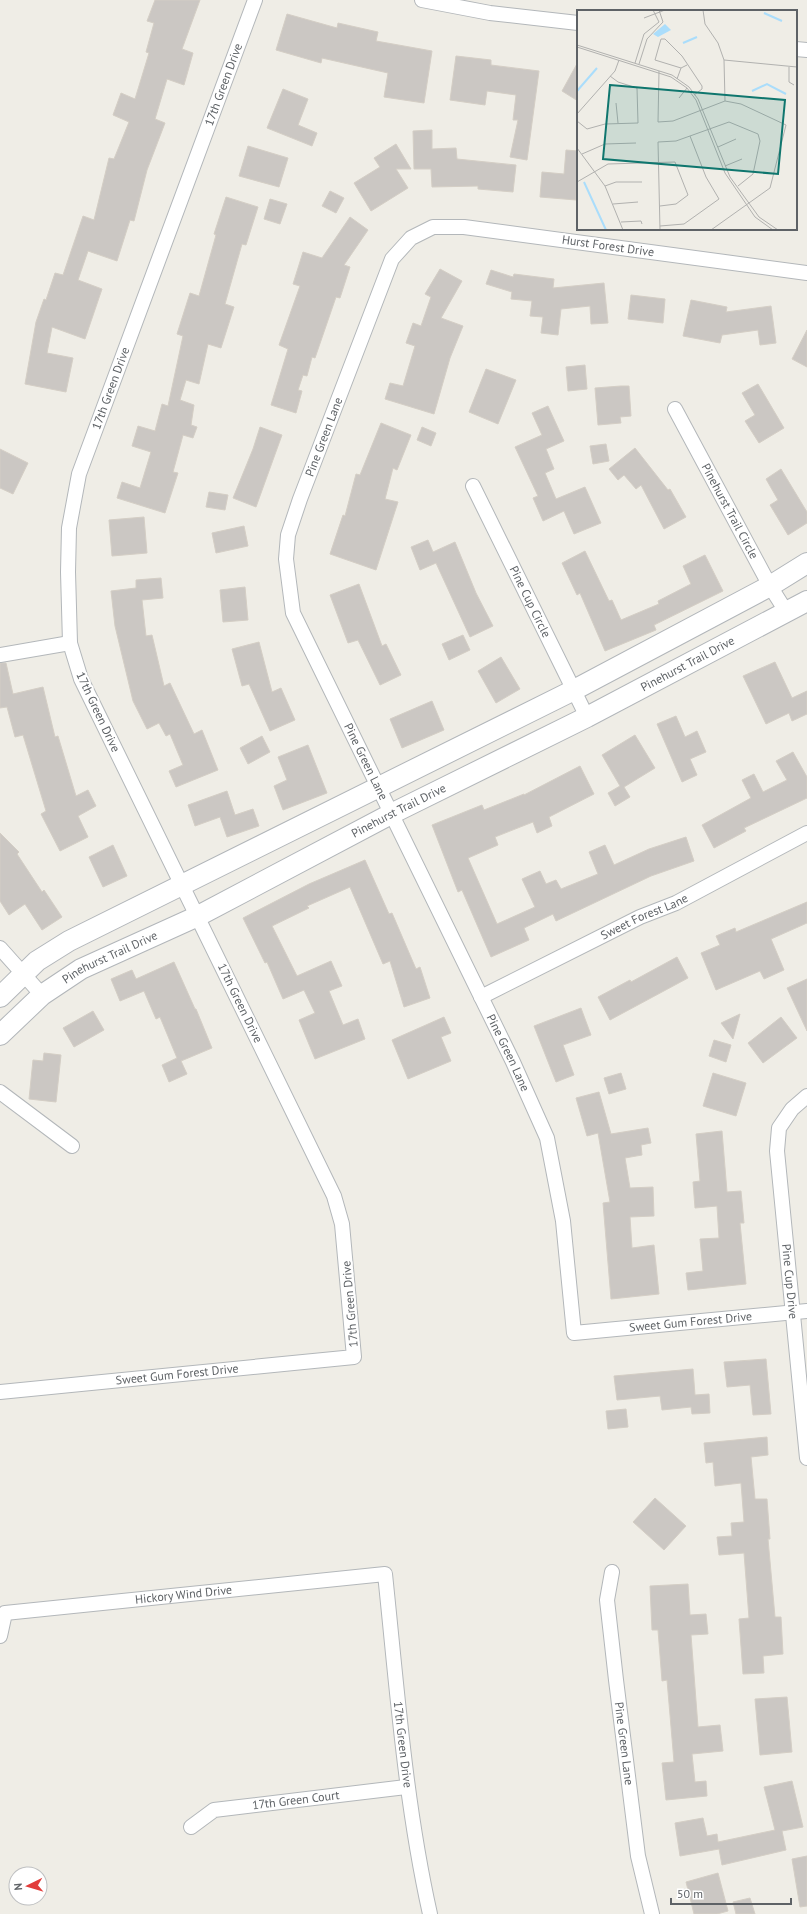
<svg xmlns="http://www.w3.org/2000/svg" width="807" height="1914" font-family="'PT Sans',sans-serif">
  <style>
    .building { fill: #cbc7c3; stroke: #d4cec5 }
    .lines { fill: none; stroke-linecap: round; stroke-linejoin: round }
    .street-casing { stroke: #b3b7ba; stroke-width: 16 }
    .secondary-casing { stroke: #b2b6ba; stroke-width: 22 }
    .street { stroke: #fff; stroke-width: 14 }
    .secondary { stroke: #fff; stroke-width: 20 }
    .labels { text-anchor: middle; stroke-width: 4; stroke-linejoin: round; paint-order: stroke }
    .street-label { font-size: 12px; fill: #5e6266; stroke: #fff }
    .inset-river { fill: none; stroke: #aaddfb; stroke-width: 2 }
    .inset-road { fill: none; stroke: #b1b1af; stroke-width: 1 }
    .view { fill: #0f766e; fill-opacity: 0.15; stroke: #0f766e; stroke-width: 2 }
    .inset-edge { fill: none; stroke: #5e6266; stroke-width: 2 }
  </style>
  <rect width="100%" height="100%" fill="#efede6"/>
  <path class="building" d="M155,0H200L182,49L193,53L184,85L167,79L155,119L165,123L147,170L134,221L130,220L117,261L88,251L78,280L102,289L85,339L52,327L47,353L73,358L66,392L25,384L36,322L44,299L46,300L55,273L63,275L83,216L94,220L109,158L114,159L129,122L113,115L121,93L135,99L149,53L146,52L154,23L147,21Z
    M287,14L337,28L338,23L378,32L376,41L432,51L424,103L384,97L388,73L322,58L321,63L276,50Z
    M456,56L491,60V65L539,71L527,160L510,157L518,120H513L516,95L487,91L485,105L450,100Z
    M578,62V101L562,91Z
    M283,89L308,99L298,125L317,133L312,146L267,128Z
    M432,130V149L456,148L457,159L516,165L513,192L478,189V186L432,187L431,169H414L413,131Z
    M396,144L411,169H396L408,188L371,211L354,183L380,167L374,158Z
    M248,146L288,158L279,187L239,176Z
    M566,150L578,151L576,200L540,197L542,172L564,174Z
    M330,191L344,198L336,213L322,206Z
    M226,197L258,207L246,245L242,244L225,304L234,307L221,348L208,344L199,384L186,380L180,400L194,405L191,425L197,427L193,438L183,435L173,472L178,473L165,513L117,498L122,482L140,488L151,452L132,446L138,426L155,431L162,404L168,406L183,336L177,334L190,293L199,296L216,235L214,234Z
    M270,199L287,204L280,224L264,219Z
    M350,217L368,230L344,265L350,267L340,298L336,297L315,358L312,357L307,376L303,375L298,390L302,391L296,413L271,405L288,349L279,345L300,286L293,284L303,252L322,258Z
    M440,269L462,281L441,318L463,326L450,358L434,414L385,399L390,383L403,386L415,346L406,343L413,323L421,326L431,297L425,294Z
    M491,270L513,277L514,274L554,279L553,288L604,283L608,323L591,324L590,306L561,309L558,335L541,333L543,317L530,316L532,301L511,299L512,292L486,284Z
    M631,295L665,299L663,323L628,319Z
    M691,300L727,307L726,312L771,306L776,343L760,345L758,330L722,335L720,343L683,336Z
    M807,330V367L792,359Z
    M585,365L587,389L568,391L566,367Z
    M486,369L516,380L498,424L469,412Z
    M758,384L784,428L759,443L745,421L755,415L742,393Z
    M621,386H629L631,416L620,417L621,423L598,425L595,388Z
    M548,406L564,441L546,449L554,469L545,473L556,499L585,487L601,523L574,534L564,511L543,521L533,498L538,496L515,447L542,435L532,413Z
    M381,423L411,435L397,470L393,468L385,499L398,502L376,570L330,554L343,515L345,516L356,474L360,475Z
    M260,427L282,435L256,507L233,498L253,449Z
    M422,427L436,433L431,446L417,440Z
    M606,444L609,461L593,464L590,446Z
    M635,448L668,490L670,489L686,517L664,529L641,485L636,489L624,475L618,480L609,469Z
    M0,449L28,463L13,494L0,488Z
    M781,469L807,512V523L788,535L770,505L778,500L766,479Z
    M209,492L228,495L225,510L206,507Z
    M144,517L147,553L112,556L109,520Z
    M244,526L248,546L216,553L212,533Z
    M428,540L433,552L455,542L476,593L493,626L470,637L436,563L420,570L411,547Z
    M585,551L609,601L612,600L621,620L659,604L658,601L691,584L683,566L705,555L723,591L654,625L656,630L605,651L580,593L577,595L562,563Z
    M161,578L163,598L142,600L146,636L152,635L164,686L170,683L194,734L202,730L218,770L176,787L169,771L183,765L170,734L166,736L159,723L147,729L133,701L115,626L111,591L136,588V580Z
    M359,584L382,646L386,644L401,675L380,685L358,640L348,643L330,595Z
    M245,587L248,620L223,622L220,590Z
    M463,635L470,650L449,660L442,644Z
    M259,642L272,692L281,688L295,720L270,731L249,684L242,686L232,649Z
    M501,657L520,689L496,703L478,671Z
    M775,662L792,698L807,691V714L792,721L789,713L766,724L743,676Z
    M0,663H6L13,694L43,687L55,737L58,736L76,796L88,790L96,806L78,816L88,837L60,851L41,814L46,811L23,735L15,737L7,707L0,708Z
    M432,701L444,730L402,748L390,719Z
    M676,716L685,737L697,731L706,752L690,759L697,775L682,782L657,724Z
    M635,735L655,768L624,787L630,797L615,806L608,793L620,786L602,755Z
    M262,736L270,752L248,764L240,748Z
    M308,745L327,793L283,810L274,786L287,780L278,757Z
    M793,752L807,777V798L744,828L746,831L714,848L702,825L751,798L742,780L754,774L763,792L787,780L776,761Z
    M580,766L594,794L549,817L552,826L537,833L533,822L495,837L498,845L468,858L497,924L535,907L522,879L540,871L546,884L556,880L561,889L598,874L589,852L605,845L614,865L649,849L686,837L694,861L651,876L556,921L553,914L524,928L529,940L491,957L462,890L458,892L432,825L482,805L484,810L524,794V795Z
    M227,791L235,815L253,809L259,826L227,837L220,817L195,826L188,805Z
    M0,833L19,852L17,854L42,892L44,890L62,917L42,930L25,904L9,915L0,901Z
    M113,845L127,876L103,887L89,857Z
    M365,860L389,914L392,913L416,969L420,967L430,998L404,1007L390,961L383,964L350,887L307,906L309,908L272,926L297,976L331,961L342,986L329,991L343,1025L358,1019L365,1039L315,1059L299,1020L315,1013L304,990L283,999L267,962L265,963L243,918L309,884Z
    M807,902V923L771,939L784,970L764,979L760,971L716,990L701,953L720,945L716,936L735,928L736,932Z
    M677,957L688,978L610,1020L598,997L630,980L631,982Z
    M174,962L195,1009H196L212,1048L181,1061L187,1074L169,1082L162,1065L177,1058L160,1017L156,1019L144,991L120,1001L111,979L132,970L136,979Z
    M807,979V1031L787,988Z
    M581,1008L591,1035L563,1045L574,1075L556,1082L534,1026Z
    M93,1011L104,1030L74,1047L63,1028Z
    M740,1014L733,1039L721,1023Z
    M444,1017L451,1033L441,1037L451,1061L408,1079L392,1040Z
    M781,1017L797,1038L763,1063L748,1043Z
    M714,1040L731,1045L726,1062L709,1056Z
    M44,1053L61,1055L56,1102L29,1099L33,1060L43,1061Z
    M621,1073L626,1089L609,1094L604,1078Z
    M713,1073L746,1083L736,1116L703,1106Z
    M599,1092L611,1134L648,1128L651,1143L641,1145L642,1155L625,1158L630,1188L653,1187L654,1216L630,1217L632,1248L654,1245L659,1294L611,1299L603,1203L610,1202L598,1133L587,1136L576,1098Z
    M722,1131L727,1192L741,1191L744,1223H740L746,1284L688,1290L686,1273L703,1271L700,1239L719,1238L717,1206L695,1208L693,1182L700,1181L696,1134Z
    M766,1359L771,1414L753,1415L750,1385L727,1387L724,1362Z
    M693,1369L695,1395L709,1394L710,1413L692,1414L691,1407L662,1410L660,1396L617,1400L614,1376Z
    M626,1409L628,1427L608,1429L606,1411Z
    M767,1437L768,1455L751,1457L755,1499H767L770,1539H768L775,1617H781L783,1654L763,1656L764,1673L743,1674L739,1619L749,1618L744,1553L719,1555L717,1537L732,1536L731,1523L744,1522L741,1483L715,1486L713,1462L706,1463L704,1443Z
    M655,1498L686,1526L664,1550L633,1522Z
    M688,1584L690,1615L706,1614L708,1634L691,1635L698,1727L720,1725L723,1751L692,1754L695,1782L706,1781L707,1796L666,1800L662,1763L674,1762L667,1680L662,1681L658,1630H652L650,1586Z
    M787,1697L792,1752L760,1755L755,1699Z
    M792,1781L803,1827L782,1831L786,1850L722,1865L719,1849L680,1856L675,1823L703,1818L707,1836L717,1834L718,1842L775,1830L764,1787Z
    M807,1856V1906L800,1907L792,1859Z
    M718,1873L728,1911L717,1914H694L686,1882Z
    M750,1898L755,1914H736L733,1902Z"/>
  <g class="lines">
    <defs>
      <g id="street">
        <path d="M422,0L490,13L578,23"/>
        <path d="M796,49L807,50"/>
        <path id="s1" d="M807,273L464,227H433L411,238L392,259L300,499L288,535L286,559L293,613L513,1062L547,1138L563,1221L574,1333L807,1311"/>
        <path id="s2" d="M675,409L770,586L787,613"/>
        <path id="s3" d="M473,486L587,717"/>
        <path d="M0,655L70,643"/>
        <path d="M0,948L42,995"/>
        <path id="s4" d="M481,997L640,917L676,903L807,833"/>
        <path d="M0,1092L72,1146"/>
        <path id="s5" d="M807,1096L792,1109L779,1128L777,1151L807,1458"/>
        <path id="s6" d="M0,1392L354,1357L342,1224L334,1196L81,679L70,643L68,572L69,528L79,474L255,0"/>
        <path id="s7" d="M612,1572L607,1600L616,1680L638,1856L652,1914"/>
        <path id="s8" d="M0,1636L5,1613L385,1574C397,1688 405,1802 430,1914"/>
        <path id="s9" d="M191,1827L214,1810L406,1787"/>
      </g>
      <g id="secondary">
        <path d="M0,997L37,961L69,941L574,690L770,586L807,563"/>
        <path id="s10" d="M0,1035L42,995L81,969L198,916L391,814L587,717L807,601"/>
      </g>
    </defs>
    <use href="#street" class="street-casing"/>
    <use href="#secondary" class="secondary-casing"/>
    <use href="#street" class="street"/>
    <use href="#secondary" class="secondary"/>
  </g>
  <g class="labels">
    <g class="street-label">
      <text dy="4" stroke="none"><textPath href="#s6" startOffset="1717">17th Green Drive</textPath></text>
      <text transform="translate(608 246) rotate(8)" y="4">Hurst Forest Drive</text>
      <text dy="4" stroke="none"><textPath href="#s6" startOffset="1393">17th Green Drive</textPath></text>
      <text transform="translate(324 437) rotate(-69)" y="4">Pine Green Lane</text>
      <text dy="4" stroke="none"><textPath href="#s2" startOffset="116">Pinehurst Trail Circle</textPath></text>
      <text dy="4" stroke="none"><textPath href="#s3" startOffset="129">Pine Cup Circle</textPath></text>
      <text dy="4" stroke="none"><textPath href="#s10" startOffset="784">Pinehurst Trail Drive</textPath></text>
      <text transform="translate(98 712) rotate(65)" y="4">17th Green Drive</text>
      <text dy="4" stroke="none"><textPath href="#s1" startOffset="969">Pine Green Lane</textPath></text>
      <text dy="4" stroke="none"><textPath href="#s10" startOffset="460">Pinehurst Trail Drive</textPath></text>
      <text dy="4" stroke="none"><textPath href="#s4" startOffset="182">Sweet Forest Lane</textPath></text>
      <text dy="4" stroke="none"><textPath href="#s10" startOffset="136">Pinehurst Trail Drive</textPath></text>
      <text transform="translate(240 1003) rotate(64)" y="4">17th Green Drive</text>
      <text dy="4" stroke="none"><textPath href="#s1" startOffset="1293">Pine Green Lane</textPath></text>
      <text dy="4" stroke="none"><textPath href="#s5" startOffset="197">Pine Cup Drive</textPath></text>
      <text transform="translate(350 1304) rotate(-95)" y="4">17th Green Drive</text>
      <text dy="4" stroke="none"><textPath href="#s1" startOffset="1701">Sweet Gum Forest Drive</textPath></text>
      <text dy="4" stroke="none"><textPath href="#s6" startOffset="178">Sweet Gum Forest Drive</textPath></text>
      <text dy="4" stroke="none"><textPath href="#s8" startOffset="203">Hickory Wind Drive</textPath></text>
      <text dy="4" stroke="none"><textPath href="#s7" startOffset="173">Pine Green Lane</textPath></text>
      <text dy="4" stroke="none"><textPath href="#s8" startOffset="577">17th Green Drive</textPath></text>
      <text dy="4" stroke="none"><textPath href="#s9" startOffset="111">17th Green Court</textPath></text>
    </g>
  </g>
  <g transform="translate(577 10)">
    <rect width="220" height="220" fill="#efede6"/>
    <path d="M88,14L94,20L81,27L76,24Z" fill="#aaddfb"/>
    <path class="inset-river" d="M187,3L205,11M106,33L120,27M0,81L20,58M175,81L190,74L209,84M7,172L29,220"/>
    <path class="inset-road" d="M126,0L128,14L141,33L147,50L148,91M67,8L88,0M0,35L95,65L112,77L121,89L153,167L182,207L201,220M0,37L94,67L110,78L119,90L148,163L178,207L196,220M147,50L220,57M58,53L67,24L82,12L76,0M62,54L70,29L86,12L82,0M212,57V72L217,75M104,58L78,50L84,29H88L105,46L125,76V79L117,85M82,61L81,112L96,111L148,91L164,94L209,115L193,178L134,220M100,69L104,58L110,55M102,88L110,78M39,93L41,113M0,104L38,61L42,50M0,111L10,119L28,114L61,113L60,78L41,72L33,66M141,137L159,129M0,138L28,176L46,220M5,144L28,134L59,133M148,156L165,149M0,172L31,154L98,152L111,185L99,194L83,196M28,176L39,172H65M36,194L61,192M44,212L64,211L65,214M83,216L107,214L142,189L129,167L113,126M83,220L81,132L99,131L152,112L181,124L183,131L176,164L161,176"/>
    <path class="view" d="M33,75L208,90L201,164L26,149Z"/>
    <rect width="220" height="220" class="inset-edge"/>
  </g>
  <g transform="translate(28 1886) rotate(265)"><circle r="19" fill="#ffffff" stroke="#bfc0c2"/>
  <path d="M0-3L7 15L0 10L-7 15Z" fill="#e23c3a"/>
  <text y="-6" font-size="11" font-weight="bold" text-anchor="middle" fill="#5e6266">N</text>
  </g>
  <path d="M671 1898v6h120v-6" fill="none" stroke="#5e6266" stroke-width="2"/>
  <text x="677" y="1898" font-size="12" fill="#5e6266" stroke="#ffffff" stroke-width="3" paint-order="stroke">50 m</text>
</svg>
